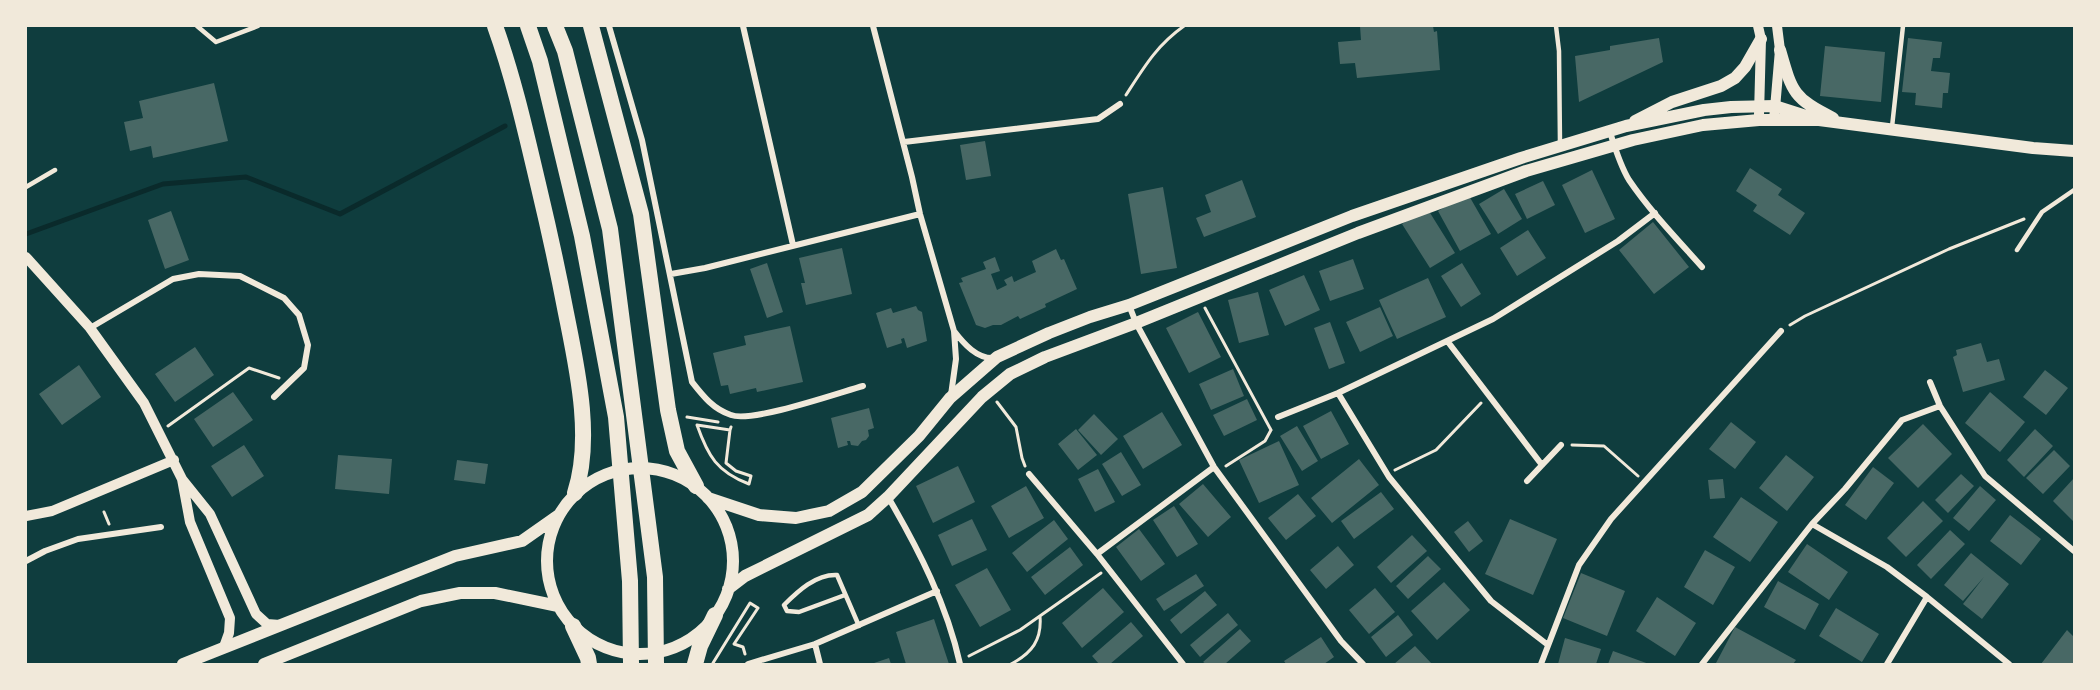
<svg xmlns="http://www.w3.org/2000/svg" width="2100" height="690" font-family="'Roboto Condensed',sans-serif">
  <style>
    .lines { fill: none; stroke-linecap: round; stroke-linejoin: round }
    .stream { stroke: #0a2a2b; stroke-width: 5 }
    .building { fill: #486865 }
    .path { stroke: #f1e9da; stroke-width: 3 }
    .service { stroke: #f1e9da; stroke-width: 4.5 }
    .minor { stroke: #f1e9da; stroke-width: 6 }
    .tertiary { stroke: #f1e9da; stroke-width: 10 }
    .secondary { stroke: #f1e9da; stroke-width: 12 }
    .trunk { stroke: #f1e9da; stroke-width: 16 }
  </style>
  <rect width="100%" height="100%" fill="#0f3d3e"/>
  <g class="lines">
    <path class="stream" d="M26,234L163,184L246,177L340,214L505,126"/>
  </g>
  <path class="building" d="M1360,26H1433L1434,32L1437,31L1440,70L1357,78L1355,63L1340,64L1338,42L1361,40Z
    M1659,38L1663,62L1579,102L1575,56L1610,50V46Z
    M1908,38L1942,42L1940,58H1933L1931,71L1950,73L1948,93H1943L1942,108L1915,105L1916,93L1902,92Z
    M1825,46L1885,52L1881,102L1820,96Z
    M214,83L228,141L153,158L151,146L130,151L124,122L143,118L139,101Z
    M985,141L991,176L966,180L960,145Z
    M1750,168L1782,189L1778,195L1805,213L1790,235L1753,211L1757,205L1736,191Z
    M1592,170L1615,219L1585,233L1562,185Z
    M1242,180L1256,217L1204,237L1196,218L1211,212L1205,195Z
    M1543,181L1555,205L1527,219L1515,194Z
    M1163,187L1177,268L1141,274L1128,194Z
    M1504,189L1522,219L1498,234L1479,204Z
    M1468,194L1491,234L1460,251L1438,211Z
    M1427,208L1455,253L1430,268L1402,224Z
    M171,211L189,260L165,269L148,220Z
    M1653,222L1689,267L1654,294L1619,250Z
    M1528,230L1546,258L1517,276L1500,248Z
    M842,248L852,294L806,305L801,283H805L799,258Z
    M1056,249L1061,260L1064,259L1077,289L1045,304L1046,307L1020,319L1018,316L1001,325H993L985,328L976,325L959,283L963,282L961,278L986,269L983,262L995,257L1000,271L991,274L997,290L1007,285L1004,280L1012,276L1014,282L1036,272L1032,261Z
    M1353,259L1364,289L1330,301L1319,271Z
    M767,263L783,312L767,318L750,269Z
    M1462,263L1481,294L1461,307L1441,276Z
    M1304,275L1320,310L1285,326L1269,290Z
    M1428,278L1446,317L1397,339L1379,300Z
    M1258,292L1269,335L1239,343L1228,300Z
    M916,306L918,310L922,312L927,341L907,348L904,338L901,339L902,343L887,348L876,313L891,308L893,313Z
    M1380,307L1393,336L1360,352L1346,322Z
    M1198,312L1221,357L1189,373L1166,328Z
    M1330,322L1345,363L1329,369L1314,328Z
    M790,326L803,382L757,392L756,388L730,394L728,385L721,386L713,353L746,345L744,336Z
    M1981,343L1987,362L1999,359L2005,380L1963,392L1953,357L1957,355L1956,350Z
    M195,347L214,375L175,402L155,374Z
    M79,365L101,397L62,425L39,394Z
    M1233,369L1244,396L1211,410L1199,384Z
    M2045,370L2068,388L2046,415L2023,397Z
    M233,392L253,420L213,447L194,419Z
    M1990,392L2025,422L2000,452L1965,423Z
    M1247,399L1257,420L1224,436L1213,415Z
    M869,408L874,428L868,430L869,436L866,440L862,441L858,446L851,445L850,441H847L848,445L838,448L831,418Z
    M1331,411L1349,444L1321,459L1303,426Z
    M1162,412L1182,445L1143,469L1123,436Z
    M1094,414L1118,439L1101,455L1078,430Z
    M1731,422L1756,442L1735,469L1709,449Z
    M1923,424L1952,454L1918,488L1888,458Z
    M1297,426L1318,461L1302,471L1280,436Z
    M1076,429L1097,455L1078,470L1058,444Z
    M2035,429L2053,446L2024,477L2007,460Z
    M1279,441L1299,485L1259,503L1239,460Z
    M244,445L264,476L232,497L211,466Z
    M2054,450L2070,466L2043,494L2026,478Z
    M1121,452L1141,485L1122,496L1102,464Z
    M338,455L392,459L389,494L335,489Z
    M1786,455L1814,477L1787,511L1759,488Z
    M1359,459L1379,485L1332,523L1311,498Z
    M457,460L488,464L485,484L454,480Z
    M958,466L975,502L933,523L916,486Z
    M1873,467L1894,483L1866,520L1845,505Z
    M1098,469L1115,502L1095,512L1078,479Z
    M1961,474L1974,486L1948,513L1935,500Z
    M2074,478V522L2053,501Z
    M1723,479L1725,498L1710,499L1708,480Z
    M1203,484L1231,517L1208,537L1179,504Z
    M1026,486L1044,518L1009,538L991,506Z
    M1980,486L1996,500L1969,531L1953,518Z
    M1381,492L1394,509L1354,539L1341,521Z
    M1298,494L1316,516L1286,540L1268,518Z
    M1741,497L1778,522L1750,562L1713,537Z
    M1923,501L1943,521L1906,557L1887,538Z
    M1174,506L1198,544L1177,557L1153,520Z
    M2010,515L2041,539L2021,565L1990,541Z
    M972,519L987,550L952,566L938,535Z
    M1510,519L1557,539L1533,595L1485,574Z
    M1054,520L1068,539L1027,572L1012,553Z
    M1468,521L1483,541L1469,552L1454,532Z
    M1139,529L1165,564L1141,581L1116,547Z
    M1950,530L1965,544L1931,579L1917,565Z
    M1412,535L1427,551L1391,583L1377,567Z
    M1807,544L1848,572L1829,600L1788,572Z
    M1338,546L1354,565L1326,589L1310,570Z
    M1070,547L1083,565L1045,595L1031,577Z
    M1705,550L1735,567L1713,605L1684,587Z
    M1971,553L2009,584L1982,619L1963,604L1984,577L1963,601L1944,585Z
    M1428,556L1441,569L1408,599L1396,586Z
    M987,568L1011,610L980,627L955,585Z
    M1581,573L1625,591L1607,636L1563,618Z
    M1196,574L1204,586L1164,611L1156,599Z
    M1778,581L1819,604L1805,630L1764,607Z
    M1444,582L1470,610L1437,640L1411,611Z
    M1103,588L1124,612L1082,648L1062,623Z
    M1375,588L1395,612L1369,634L1349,610Z
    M1205,591L1217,605L1181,634L1170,620Z
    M1657,597L1696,623L1675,656L1636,631Z
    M1836,608L1879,634L1862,662L1819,636Z
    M1228,613L1238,625L1200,657L1190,645Z
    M1398,615L1413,635L1386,657L1371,637Z
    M934,619L949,664H906L896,632Z
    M1131,622L1143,636L1110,664H1099L1092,656Z
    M1735,627L1796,660L1793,664L1716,663Z
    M1240,629L1251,641L1225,664H1206L1203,662Z
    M2067,630L2074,637V664H2041Z
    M1321,637L1334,657L1324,664H1286L1284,661Z
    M1565,638L1601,649L1596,664H1558Z
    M1415,646L1432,664H1394Z
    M1613,651L1649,664H1608Z
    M889,658L891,664H871Z"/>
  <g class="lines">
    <path class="path" d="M1126,95C1144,67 1157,45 1184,26
      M1205,308L1271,430
      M1790,325L1805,316L1949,249L2024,219
      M997,402L1016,427L1022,458L1025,466
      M687,417L718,422
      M168,426L249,368L279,378
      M730,430L697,425C708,456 717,472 749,484L751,476L736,471L726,463L730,430L731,427
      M1572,445L1604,446L1638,476
      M1226,466L1265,441L1271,430
      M1395,470L1436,450L1481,403
      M104,512L109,524
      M969,656L1020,630L1101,573
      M713,663L750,603L758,608L734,644L743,647L745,654
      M1011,664C1032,653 1042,640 1040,616"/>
    <path class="service" d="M197,26L216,42L258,26
      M1556,26L1559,51L1560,144
      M1892,127L1903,26
      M26,187L55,170
      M2017,250L2042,212L2074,190
      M845,595L799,612L787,611L784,605C798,591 816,574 837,575L859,626"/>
    <path class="minor" d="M609,26L642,140L692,382C703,396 713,409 731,415C752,423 838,393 863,386
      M743,26L793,245
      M873,26L912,177L920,214L954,331L956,359L951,395
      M1610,132C1615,148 1620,165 1629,180C1650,211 1677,239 1702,267
      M904,142L1098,119L1120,104
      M671,274L705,268L920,214
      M1129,305L1136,323L1214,467L1341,641L1363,664
      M90,328L173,279L199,274L240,276L284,298L299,315L308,345L304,368L274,397
      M954,331C964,344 977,359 994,358
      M1448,342L1542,465
      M1930,382L1940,406L1985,476L2074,551
      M1338,393L1389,477L1491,601L1548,645
      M1278,417L1338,393L1493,319L1618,241L1655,213
      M1029,474L1097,554L1183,664
      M1527,481L1561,445
      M888,497C919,550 947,605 960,664
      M1812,524L1887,567L1927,597L2009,664
      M1097,554L1214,467
      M26,561L45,551L78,539L161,527
      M815,644L820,664
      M748,664L815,644L937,591
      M1541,664L1579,565L1611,519L1781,331
      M1702,664L1812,524L1845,489L1902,420L1940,406
      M1887,664L1927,597"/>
    <path class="tertiary" d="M1758,26L1761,39L1759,115
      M1774,120L1780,50L1777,26
      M26,257L90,328L144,403L182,479L190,522L230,618L229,633L224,647
      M182,479L210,514L256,614L267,624L280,625
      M26,516L52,511L174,460"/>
    <path class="secondary" d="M1780,50C1792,92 1793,98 1833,118
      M1635,121L1672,102L1721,86L1735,78L1745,67L1761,39
      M547 561a93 93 0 1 1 186 0a93 93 0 1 1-186 0Z
      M708,498L759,515L796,518L829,511L862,492L919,436L950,398L997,357L1049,333L1090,317L1129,305L1352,216L1521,158L1626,126L1704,110L1731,107L1775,106L1809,117
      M728,589L745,576L868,515L888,497L982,397L1010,374L1045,357L1136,323L1358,233L1526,171L1633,140L1703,125L1759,120H1819L2033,148L2074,151
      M183,664L455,556L522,541L559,515
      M264,664L421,601L460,593H495L558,606"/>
    <path class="trunk" d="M495,26C514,79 526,133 539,188C549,230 558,271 566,313C577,368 593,438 575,493
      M528,26L540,61L582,236L616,417L630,581L631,664
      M555,26L565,51L610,229L655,577L656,664
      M591,26L641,214L668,410L677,451L696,486
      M573,626L588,658L589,664
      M695,664L700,646L715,615"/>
  </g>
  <rect width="2100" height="690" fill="none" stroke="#f1e9da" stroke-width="54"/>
</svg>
